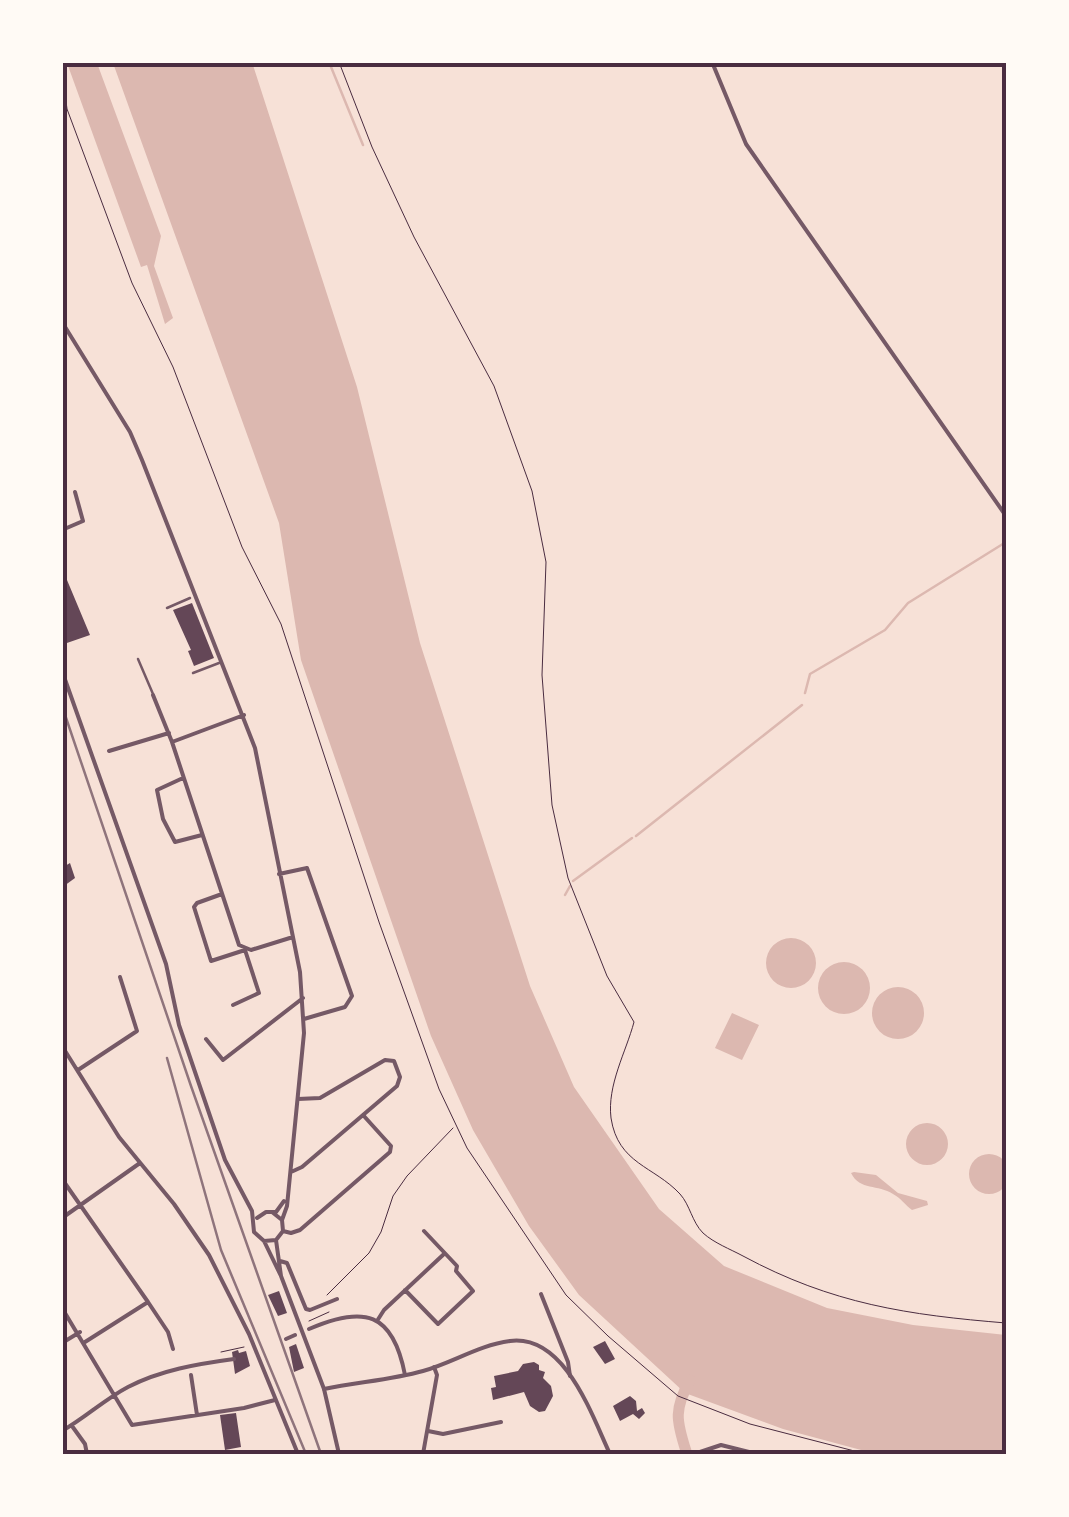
<svg xmlns="http://www.w3.org/2000/svg" width="1069" height="1517" font-family="Merriweather,serif">
  <style>
    .water { fill: #dcb8b0 }
    .lines { fill: none; stroke-linecap: round; stroke-linejoin: round }
    .stream { stroke: #dcb8b0; stroke-width: 2.5 }
    .river { stroke: #dcb8b0; stroke-width: 11 }
    .building { fill: #644757 }
    .path { stroke: #4a2c40; stroke-width: 1 }
    .pedestrian { stroke: #755966; stroke-width: 2.5 }
    .minor { stroke: #755966; stroke-width: 4 }
    .tertiary { stroke: #755966; stroke-width: 4 }
    .rail { stroke: #8f747c; stroke-width: 2.5 }
    .neatline { fill: none; stroke: #4a2c40; stroke-width: 4 }
  </style>
  <rect width="100%" height="100%" fill="#f7e1d7"/>
  <path class="water" d="M252,62L357,387L420,643L530,986L574,1087L659,1209L724,1266L827,1308L913,1325L1006,1335V1454H876L783,1429L685,1393L579,1295L529,1226L473,1130L431,1036L301,660L279,523L113,63Z
    M67,63H97L161,236L154,266L173,318L165,324L147,265L141,267Z
    M766 963a25 25 0 1 1 50 0a25 25 0 1 1-50 0Z
    M818 988a26 26 0 1 1 52 0a26 26 0 1 1-52 0Z
    M872 1013a26 26 0 1 1 52 0a26 26 0 1 1-52 0Z
    M732,1013L759,1025L742,1060L715,1048Z
    M906 1144a21 21 0 1 1 42 0a21 21 0 1 1-42 0Z
    M969 1174a20 20 0 1 1 40 0a20 20 0 1 1-40 0Z
    M854,1172L876,1175L898,1193L927,1201L928,1205L912,1210C905,1205 901,1198 893,1194C878,1184 860,1191 851,1173Z"/>
  <g class="lines">
    <path class="stream" d="M329,62L363,145
      M805,693L810,674L885,630L908,603L1006,542
      M636,836L802,705
      M573,881L632,838
      M565,895L570,886"/>
    <path class="river" d="M686,1451C676,1420 674,1409 690,1380"/>
  </g>
  <path class="building" d="M67,580L90,635L64,644L62,582Z
    M192,603L214,658L194,666L188,651L191,650L173,610Z
    M62,861L65,866L70,863L75,878L64,886Z
    M279,1291L287,1313L278,1316L268,1295Z
    M605,1341L615,1359L605,1364L593,1347Z
    M296,1344L304,1368L294,1372L289,1347Z
    M238,1350L239,1353L246,1351L250,1366L235,1374L232,1352Z
    M534,1362L539,1365V1370L545,1372L543,1378L551,1386L553,1396L545,1411L539,1412L530,1406L524,1392L493,1400L491,1388L496,1387L494,1376L518,1371L523,1364Z
    M630,1396L636,1401L637,1411L642,1408L645,1413L639,1419L633,1414L620,1421L613,1406Z
    M236,1413L241,1447L225,1450L220,1415Z"/>
  <g class="lines">
    <path class="path" d="M339,62L372,147L414,237L494,386L532,491L546,562L542,675L552,805L568,878L607,976L634,1022C626,1052 607,1085 611,1118C618,1164 654,1166 680,1194C690,1205 692,1222 703,1233C714,1243 730,1249 743,1256C832,1304 908,1315 1006,1323
      M64,86L67,109L132,283L173,367L242,547L281,624L379,922L439,1089L467,1148L566,1295L608,1336L678,1396L750,1424L866,1454
      M327,1295L369,1253L381,1232L393,1196L407,1176L453,1128
      M309,1321L329,1312
      M221,1352L244,1347"/>
    <path class="pedestrian" d="M167,608L190,598
      M138,659L153,694
      M193,673L219,663"/>
    <path class="minor" d="M62,322L130,432L142,460L255,748L300,972L304,1033L287,1206L282,1220
      M62,530L83,521L75,492
      M62,671L166,964L179,1025L225,1160L252,1211L254,1232L264,1241L281,1276
      M153,695L172,742
      M244,715L172,742L239,945L251,950L293,937
      M109,751L169,733
      M183,778L157,790L163,819L175,842L202,835
      M279,874L307,868L352,996L345,1007L304,1019
      M222,894L197,903L194,907L211,961L245,950L259,993L233,1005
      M206,1039L223,1060L303,998
      M62,1046L119,1137L174,1204L209,1255L249,1334L298,1454
      M78,1070L137,1031L120,977
      M291,1172L302,1167L397,1086L400,1077L394,1061L385,1060L320,1098L298,1099
      M62,1179L148,1302L168,1332L173,1349
      M62,1218L140,1163
      M257,1218L266,1212H276L284,1201
      M283,1231L291,1233L300,1230L390,1152L391,1146L363,1115
      M276,1240L281,1276L324,1389
      M264,1241L276,1240L283,1231L282,1220L272,1212
      M280,1261L287,1263L306,1309L310,1310L337,1299
      M405,1290L438,1324L473,1291L456,1271L457,1266L424,1231
      M541,1294L568,1362L570,1376
      M62,1308L132,1425L244,1408L275,1400
      M377,1321L384,1310L444,1254
      M309,1329C364,1305 393,1312 405,1375
      M286,1339L295,1335
      M85,1342L148,1302
      M62,1343L80,1332
      M191,1375L197,1415
      M72,1426L85,1444L87,1454
      M62,1431C85,1418 105,1399 128,1387C161,1370 197,1364 234,1359
      M428,1431L443,1434L501,1422
      M423,1454L437,1375L434,1367"/>
    <path class="tertiary" d="M712,62L746,144L1006,516
      M339,1454L324,1389C357,1382 391,1380 423,1371C452,1363 479,1345 510,1341C565,1334 592,1416 610,1454
      M694,1454L721,1445L757,1454"/>
    <path class="rail" d="M62,706L191,1086L321,1454
      M167,1058L221,1250L306,1454"/>
  </g>
  <rect width="1069" height="1517" fill="none" stroke="#fffaf5" stroke-width="130"/>
  <rect x="65" y="65" width="939" height="1387" class="neatline"/>
</svg>
